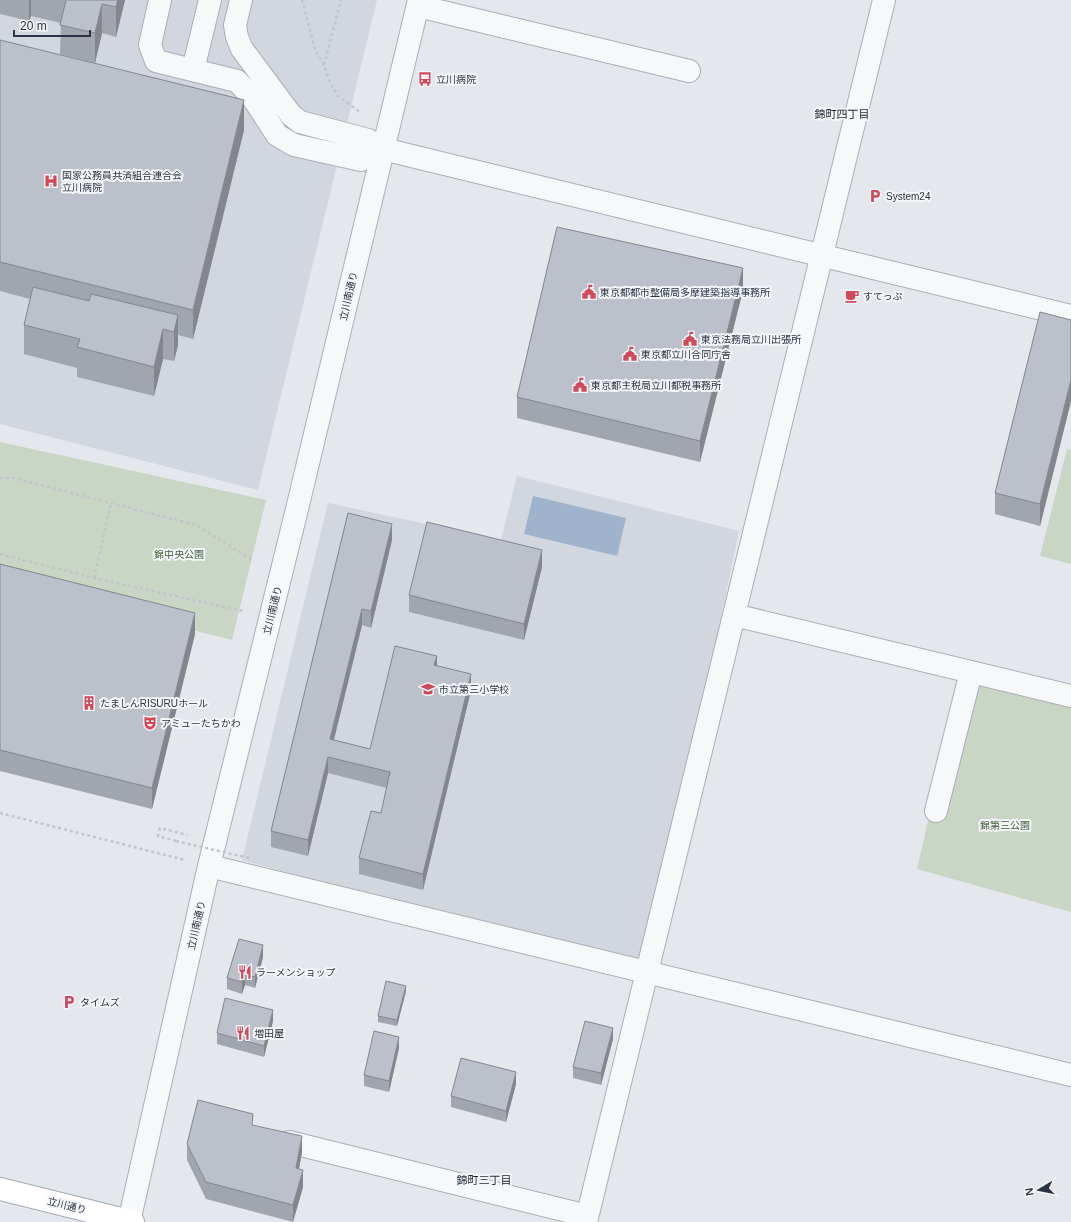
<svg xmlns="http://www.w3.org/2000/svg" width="1071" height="1222" font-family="Helvetica,'Noto Sans JP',sans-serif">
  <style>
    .built { fill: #d2d6de }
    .green { fill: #c9d6c5 }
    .water { fill: #9fb4cc }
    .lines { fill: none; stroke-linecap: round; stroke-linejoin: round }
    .minor-casing { stroke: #a9aeb7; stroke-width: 24 }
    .major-casing { stroke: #a3abb8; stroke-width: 24 }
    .path { stroke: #c2c5cb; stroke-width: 2.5; stroke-dasharray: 3 3; stroke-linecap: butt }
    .minor { stroke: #f7f8fa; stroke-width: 22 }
    .major { stroke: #fff; stroke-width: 22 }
    .path-bridge { stroke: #c2c5cb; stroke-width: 2.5; stroke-dasharray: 3 3; stroke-linecap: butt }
    .wall { fill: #a1a5ae }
    .shaded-wall { fill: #83868d }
    .building { fill: #bbc0ca; stroke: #83868d }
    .labels { text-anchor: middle; stroke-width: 4; stroke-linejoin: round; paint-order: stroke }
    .poi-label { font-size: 10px; fill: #2b3445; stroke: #f4f6f9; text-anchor: start }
    .street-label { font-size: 10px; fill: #2b3445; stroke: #f4f6f9 }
    .park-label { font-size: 10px; fill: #3f6138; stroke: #f4f6f9 }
    .neighbourhood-label { font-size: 11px; fill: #1d2536; stroke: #f4f6f9 }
  </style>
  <rect width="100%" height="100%" fill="#e4e7ec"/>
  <path class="built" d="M0,0H377L258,490L0,424Z
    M517,476L739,531L647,973L242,860L328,503L501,540Z"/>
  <path class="green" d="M0,442L266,500L232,640L0,582Z
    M1067,449L1071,450V564L1040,556Z
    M974,681L1071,705V912L917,869L929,817Z"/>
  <path class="water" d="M533,496L626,518L617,556L524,534Z"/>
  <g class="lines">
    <defs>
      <path id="minor" d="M160,0L150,45L156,61L237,81L253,98L277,135L294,145L361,160L383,149L368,140L300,122L291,115L242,49L237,37L235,25L241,0
        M418,6L689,71
        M193,70L210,0
        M383,149L1071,316
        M734,615L1071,696
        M936,811L971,672
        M209,866L1071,1075
        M289,1142L587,1216
        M129,1222L209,866L298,505L419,0
        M586,1222L884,0"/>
      <path id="major" d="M0,1189L133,1222"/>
    </defs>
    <use href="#minor" class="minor-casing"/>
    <use href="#major" class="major-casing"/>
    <path class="path" d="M302,0L315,49L324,65L330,82L338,96L360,112
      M324,65L341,0
      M0,478H13L196,525L254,561
      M0,554L94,578L243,611
      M94,578L111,503
      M0,813L185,860
      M176,841L158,836L160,828L187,835"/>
    <use href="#minor" class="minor"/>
    <use href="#major" class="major"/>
    <path class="path-bridge" d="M176,841L249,858"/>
  </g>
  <path class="wall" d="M0,0H125L116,37L102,33L95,63L60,54L61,23L31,16L29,21L0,14Z
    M0,40L244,130L193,339L178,335V345L174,361L163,359L154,396L77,377V368L24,354V325L30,299L0,291Z
    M743,290L700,462L517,418V397Z
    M1071,320V401L1040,526L995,514V493Z
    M348,513L392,540L371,628L362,625L334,740L370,749L437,665L471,690L423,890L359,874V858L381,813L387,788L328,773L308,856L271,847V831Z
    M0,564L195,634L152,809L0,771Z
    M542,567L524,640L409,612V595Z
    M263,957L255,988L245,985L242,994L227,989V978Z
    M406,991L397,1026L378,1022V1016Z
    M273,1021L264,1057L217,1044V1033Z
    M613,1039L601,1085L573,1078V1067Z
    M399,1048L389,1092L364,1086V1075Z
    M516,1084L506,1122L451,1107V1096Z
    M253,1125L302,1152L299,1169L303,1187L293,1222L206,1199L187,1160V1144Z"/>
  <path class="shaded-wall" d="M29,0H31V16L29,21Z
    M118,0H125L116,37V7Z
    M102,4V33L95,63V33Z
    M244,100V130L193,339V310Z
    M743,268V290L700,462V441Z
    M178,315V345L174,361V332Z
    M163,329V359L154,396V367Z
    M1071,380V401L1040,526V504Z
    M392,524V540L371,628V611Z
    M542,550V567L524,640V624Z
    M362,609V625L330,755V739Z
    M195,613V634L152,809V788Z
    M437,656V672L434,665Z
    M471,674V690L423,890V874Z
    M328,757V773L308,856V840Z
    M263,945V957L255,988V977Z
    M245,974V985L242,994V982Z
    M406,986V991L397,1026V1020Z
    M273,1010V1021L264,1057V1046Z
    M613,1028V1039L601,1085V1073Z
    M399,1037V1048L389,1092V1081Z
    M516,1072V1084L506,1122V1111Z
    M302,1136V1152L296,1184V1168Z
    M303,1170V1187L293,1222V1205Z"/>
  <path class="building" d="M66,0H118L116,7L102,4L95,33L60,25Z
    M0,40L244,100L193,310L0,262Z
    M557,227L743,268L700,441L517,397Z
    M33,287L89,301L91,294L178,315L174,332L163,329L154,367L77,347L80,339L24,325Z
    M1040,312L1071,320V380L1040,504L995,493Z
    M348,513L392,524L371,611L362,609L330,739L370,749L395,646L437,656L434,665L471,674L423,874L359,858L371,811L381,813L390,772L328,757L308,840L271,831Z
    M427,522L542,550L524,624L409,595Z
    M0,564L195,613L152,788L0,750Z
    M239,939L263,945L255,977L245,974L242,982L227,978Z
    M386,981L406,986L397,1020L378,1016Z
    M225,998L273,1010L264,1046L217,1033Z
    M585,1021L613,1028L601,1073L573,1067Z
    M374,1031L399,1037L389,1081L364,1075Z
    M461,1058L516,1072L506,1111L451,1096Z
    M198,1100L253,1114L252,1125L302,1136L296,1168L303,1170L293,1205L206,1182L187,1144Z"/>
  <defs>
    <symbol id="bus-bare" viewBox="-9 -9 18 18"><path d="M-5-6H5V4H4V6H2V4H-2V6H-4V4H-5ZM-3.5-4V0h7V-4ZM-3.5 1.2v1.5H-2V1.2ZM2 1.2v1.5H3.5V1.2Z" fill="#d1495b" stroke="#f4f6f9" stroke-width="2.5" paint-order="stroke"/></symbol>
    <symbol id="hospital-bare" viewBox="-9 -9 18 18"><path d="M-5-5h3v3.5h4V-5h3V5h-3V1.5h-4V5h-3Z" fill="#d1495b" stroke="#f4f6f9" stroke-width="2.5" paint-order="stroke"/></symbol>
    <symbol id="parking-bare" viewBox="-9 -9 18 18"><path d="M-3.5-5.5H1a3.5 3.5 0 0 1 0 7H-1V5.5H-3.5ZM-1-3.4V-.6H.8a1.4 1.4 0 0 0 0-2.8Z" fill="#d1495b" stroke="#f4f6f9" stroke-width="2.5" paint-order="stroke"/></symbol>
    <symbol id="civic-bare" viewBox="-9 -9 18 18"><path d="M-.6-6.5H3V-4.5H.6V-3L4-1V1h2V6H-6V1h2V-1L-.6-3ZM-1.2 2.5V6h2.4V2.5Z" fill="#d1495b" stroke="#f4f6f9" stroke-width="2.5" paint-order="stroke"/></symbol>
    <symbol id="cafe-bare" viewBox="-9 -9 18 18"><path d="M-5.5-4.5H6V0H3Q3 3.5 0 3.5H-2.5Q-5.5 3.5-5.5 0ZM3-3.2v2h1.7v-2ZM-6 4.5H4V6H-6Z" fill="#d1495b" stroke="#f4f6f9" stroke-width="2.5" paint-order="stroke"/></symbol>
    <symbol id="school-bare" viewBox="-9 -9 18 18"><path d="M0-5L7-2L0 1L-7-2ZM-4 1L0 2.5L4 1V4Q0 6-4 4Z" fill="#d1495b" stroke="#f4f6f9" stroke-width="2.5" paint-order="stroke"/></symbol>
    <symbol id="building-bare" viewBox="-9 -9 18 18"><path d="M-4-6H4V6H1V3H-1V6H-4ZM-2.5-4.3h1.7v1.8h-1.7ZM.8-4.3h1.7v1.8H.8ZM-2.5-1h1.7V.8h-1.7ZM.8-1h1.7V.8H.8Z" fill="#d1495b" stroke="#f4f6f9" stroke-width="2.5" paint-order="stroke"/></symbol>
    <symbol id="theatre-bare" viewBox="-9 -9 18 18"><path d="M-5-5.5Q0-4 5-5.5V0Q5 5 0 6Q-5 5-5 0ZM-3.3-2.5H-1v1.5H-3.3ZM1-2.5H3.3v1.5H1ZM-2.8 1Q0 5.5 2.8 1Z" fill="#d1495b" stroke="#f4f6f9" stroke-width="2.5" paint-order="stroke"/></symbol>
    <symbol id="restaurant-bare" viewBox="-9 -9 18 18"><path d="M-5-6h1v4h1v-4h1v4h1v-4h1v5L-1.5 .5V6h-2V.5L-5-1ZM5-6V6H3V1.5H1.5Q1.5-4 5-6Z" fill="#d1495b" stroke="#f4f6f9" stroke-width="2.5" paint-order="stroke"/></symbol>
  </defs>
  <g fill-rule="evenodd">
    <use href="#bus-bare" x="415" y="69" width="20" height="20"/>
    <use href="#hospital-bare" x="41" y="171" width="20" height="20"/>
    <use href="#parking-bare" x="865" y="186" width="20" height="20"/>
    <use href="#civic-bare" x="579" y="282" width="20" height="20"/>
    <use href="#cafe-bare" x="842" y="286" width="20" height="20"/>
    <use href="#civic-bare" x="680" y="329" width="20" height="20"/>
    <use href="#civic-bare" x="620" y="344" width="20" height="20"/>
    <use href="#civic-bare" x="570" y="375" width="20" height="20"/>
    <use href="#school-bare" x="418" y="679" width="20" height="20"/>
    <use href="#building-bare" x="79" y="693" width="20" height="20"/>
    <use href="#theatre-bare" x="140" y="713" width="20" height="20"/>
    <use href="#restaurant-bare" x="235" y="962" width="20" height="20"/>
    <use href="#parking-bare" x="59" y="992" width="20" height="20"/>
    <use href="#restaurant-bare" x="233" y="1023" width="20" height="20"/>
  </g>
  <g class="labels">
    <g class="poi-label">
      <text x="436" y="83">立川病院</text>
      <text x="62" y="179">国家公務員共済組合連合会<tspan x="62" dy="12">立川病院</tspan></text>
      <text x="886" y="200">System24</text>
      <text x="600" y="296">東京都都市整備局多摩建築指導事務所</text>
      <text x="863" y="300">すてっぷ</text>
      <text x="701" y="343">東京法務局立川出張所</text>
      <text x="641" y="358">東京都立川合同庁舎</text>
      <text x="591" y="389">東京都主税局立川都税事務所</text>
      <text x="439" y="693">市立第三小学校</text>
      <text x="100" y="707">たましんRISURUホール</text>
      <text x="161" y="727">アミューたちかわ</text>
      <text x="256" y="976">ラーメンショップ</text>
      <text x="80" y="1006">タイムズ</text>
      <text x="254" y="1037">増田屋</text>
    </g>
    <g class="street-label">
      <text transform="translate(348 296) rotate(-77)" y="4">立川南通り</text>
      <text transform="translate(272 610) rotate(-76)" y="4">立川南通り</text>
      <text transform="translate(196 925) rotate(-77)" y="4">立川南通り</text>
      <text transform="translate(67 1205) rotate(14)" y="4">立川通り</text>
    </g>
    <g class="park-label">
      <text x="179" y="558">錦中央公園</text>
      <text x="1005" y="829">錦第三公園</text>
    </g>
    <g class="neighbourhood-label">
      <text x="842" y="118">錦町四丁目</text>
      <text x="484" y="1184">錦町三丁目</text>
    </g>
  </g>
  <g transform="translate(1039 1190) rotate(260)" stroke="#f4f6f9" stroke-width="3" paint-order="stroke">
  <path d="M0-3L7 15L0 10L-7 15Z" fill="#2b3445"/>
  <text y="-6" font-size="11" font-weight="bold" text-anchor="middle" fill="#2b3445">N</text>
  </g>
  <path d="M14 30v6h76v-6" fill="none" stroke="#2b3445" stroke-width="2"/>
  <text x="20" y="30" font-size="12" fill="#2b3445" stroke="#f4f6f9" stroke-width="3" paint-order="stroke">20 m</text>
</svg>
